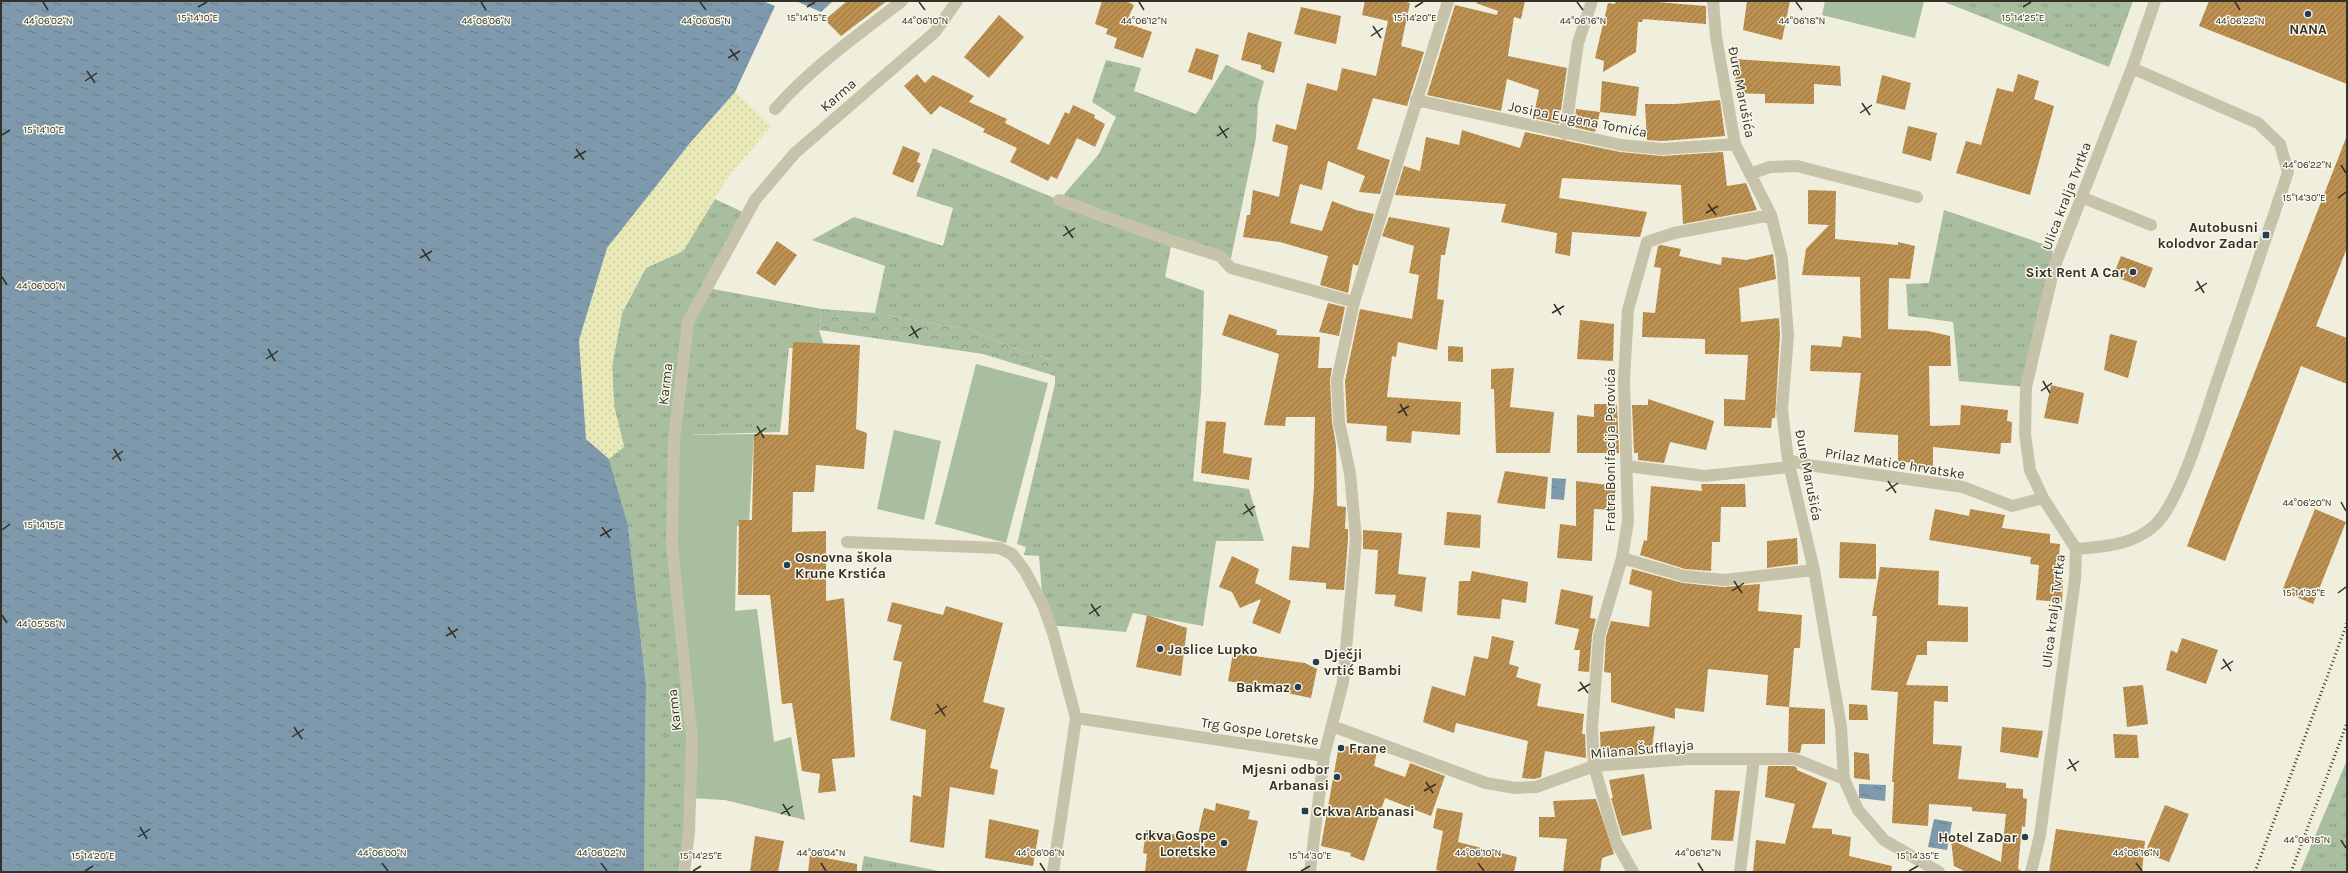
<svg xmlns="http://www.w3.org/2000/svg" width="2348" height="873" font-family="Karla,sans-serif">
  <style>
    .grass { fill: url(#grass-tufts) }
    .forest { fill: url(#forest-crowns) }
    .sand { fill: url(#sand-dots) }
    .green { fill: #a8be9e }
    .water { fill: url(#water-ripples) }
    .building { fill: url(#building-hatch) }
    .lines { fill: none; stroke-linecap: round; stroke-linejoin: round }
    .minor { stroke: #c7c2aa; stroke-width: 12 }
    .rail { stroke: #353129; stroke-width: 3; stroke-dasharray: 1 3; stroke-linecap: butt }
    .ticks { fill: none; stroke: #353129; stroke-width: 1.5 }
    .poi-dot { fill: #223e53; stroke: #f8f7e9; stroke-width: 1.5 }
    .labels { text-anchor: middle; stroke-width: 3; stroke-linejoin: round; paint-order: stroke }
    .poi-label { font-size: 14px; font-weight: bold; fill: #353129; stroke: #f8f7e9; text-anchor: end }
    .street-label { font-size: 14px; fill: #353129; stroke: #f8f7e9 }
    .ticks-label { font-size: 10px; text-anchor: middle; fill: #353129; stroke: #f8f7e9; stroke-width: 3; stroke-linejoin: round; paint-order: stroke }
  </style>
  <defs>
    <pattern id="grass-tufts" width="24" height="20" patternUnits="userSpaceOnUse"><rect width="24" height="20" fill="#a8be9e"/><path d="M3 7l-1-3M5 7V3M7 7l1-3M15 17l-1-3M17 17v-4M19 17l1-3" fill="none" stroke="#8a9b81"/></pattern>
    <pattern id="forest-crowns" width="20" height="18" patternUnits="userSpaceOnUse"><rect width="20" height="18" fill="#a8be9e"/><path d="M2 6a3 3 0 1 1 6 0M12 15a3 3 0 1 1 6 0" fill="none" stroke="#8a9b81"/></pattern>
    <pattern id="sand-dots" width="8" height="8" patternUnits="userSpaceOnUse"><rect width="8" height="8" fill="#e8e9b6"/><path d="M2 2h.1M6 6h.1" fill="none" stroke="#c8c89c" stroke-width="1.8" stroke-linecap="round"/></pattern>
    <pattern id="water-ripples" width="26" height="14" patternUnits="userSpaceOnUse"><rect width="26" height="14" fill="#7e99ab"/><path d="M2 4q2-2 4 0t4 0M15 11q2-2 4 0t4 0" fill="none" stroke="#687d8b"/></pattern>
    <pattern id="building-hatch" width="6" height="6" patternUnits="userSpaceOnUse"><rect width="6" height="6" fill="#bc9050"/><path d="M-1 1l2-2M0 6l6-6M5 7l2-2" fill="none" stroke="#9a7642"/></pattern>
  </defs>
  <rect width="100%" height="100%" fill="#f0eedd"/>
  <path class="grass" d="M1942,1H2133L2109,67Z
    M1106,60L1141,68L1134,91L1196,114L1226,65L1264,81L1258,104L1256,138L1231,258L1214,255L1172,241L1165,277L1204,291L1201,393L1193,481L1249,489L1264,541H1216L1203,626L1133,613L1126,632L1050,625L1043,605L1039,556L1024,555L1026,547L1017,544L1055,384V361L1014,348L971,330L875,313L885,266L812,240L854,217L943,246L953,208L916,196L933,148L1059,200L1099,154L1116,117L1092,102Z
    M715,199L747,214L707,288L822,309L819,330L825,348H789L780,432L682,435L674,439L692,739L684,872H644L646,685L628,525L609,459L624,446L614,406L612,366L622,313L646,268L683,251Z
    M1944,210L2052,247L2054,268L2026,387L1959,381L1953,322L1908,316L1906,284L1929,283Z
    M2347,760V872H2300Z
    M864,856L944,872H861Z"/>
  <path class="forest" d="M822,309L875,313L971,330L1014,348L1055,361V376L983,354L819,330Z"/>
  <path class="sand" d="M735,92L771,126L726,180L683,251L645,268L622,313L612,366L614,406L624,447L609,459L586,439L579,340L607,248L690,143Z"/>
  <path class="green" d="M1825,1H1924L1915,38L1822,15Z
    M976,364L1048,383L1006,543L935,524Z
    M894,430L941,441L924,520L877,509Z
    M754,434L749,524L737,526L735,611L757,609L774,742L791,737L805,820L725,800L690,798L692,739L672,545L674,439L682,435Z"/>
  <path class="water" d="M1,1H763L775,6L735,92L690,143L607,248L579,340L586,439L609,459L628,525L646,685L644,872H1Z
    M796,1H833L821,12Z
    M1552,478L1566,479L1564,500L1551,499Z
    M1859,784L1886,785L1885,801L1859,798Z
    M1934,819L1952,822L1947,850L1928,847Z"/>
  <path class="building" d="M847,1H887L841,36L825,20Z
    M1102,1H1126L1134,5L1126,23L1152,32L1143,58L1114,48L1117,38L1106,34L1108,29L1095,24Z
    M1365,1H1402L1410,3L1401,46L1424,52L1407,106L1373,98L1357,149L1390,160L1380,194L1359,192L1365,176L1328,161L1322,190L1300,184L1290,223L1322,231L1332,201L1356,210L1374,214L1358,266L1353,264L1348,293L1320,285L1328,256L1280,242L1243,237L1247,215H1250L1253,190L1279,197L1288,146L1272,141L1276,124L1296,130L1307,83L1337,91L1342,68L1376,76L1388,21L1362,15Z
    M1477,1H1525L1521,19L1514,17L1508,56L1567,68L1559,124L1533,118L1539,90L1507,79L1501,111L1427,95L1455,5L1497,15L1498,11L1476,3Z
    M1616,1H1645L1706,6V24L1643,19L1642,22H1638L1636,52L1603,72L1604,61L1595,58L1608,3L1615,4Z
    M1747,1H1790L1782,40L1743,30Z
    M2209,1H2347V84L2199,26Z
    M1301,7L1341,16L1336,44L1294,34Z
    M999,15L1024,37L989,78L964,57Z
    M1248,32L1282,42L1274,73L1261,69V65L1241,60Z
    M1196,48L1219,55L1212,80L1188,72Z
    M1735,59L1840,66L1841,86L1814,84V104L1765,103V94L1736,93Z
    M917,74L925,83L933,75L974,96L969,102L1007,119L1005,123L1049,145L1065,112L1069,114L1073,105L1095,115L1094,118L1105,124L1095,147L1077,138L1057,179L1051,176L1048,181L1010,162L1017,148L983,132L985,129L940,106L931,115L904,86Z
    M2018,74L2039,81L2034,99L2054,106L2030,195L1956,173L1966,141L1981,145L1997,88L2013,92Z
    M1882,75L1911,83L1905,110L1876,103Z
    M1602,81L1639,87L1636,116L1600,112Z
    M1720,100L1725,136L1662,141L1647,140L1645,104H1676Z
    M1576,109L1600,112L1595,132L1574,127Z
    M1908,126L1937,133L1931,161L1902,153Z
    M1462,130L1520,148L1525,132L1620,152L1662,156L1723,152L1727,186L1746,183L1757,210L1683,224L1681,185L1562,178L1559,198L1647,212L1640,237L1572,232L1570,256L1555,253L1557,233L1501,222L1506,204L1395,195L1404,166L1420,171L1426,137L1459,145Z
    M2346,138L2347,248L2316,326L2347,338V384L2301,366L2225,561L2187,546Z
    M903,146L920,153L917,162L921,164L913,183L892,174Z
    M1808,190L1836,191L1835,239L1898,245V242L1915,246L1910,279L1889,278L1888,329L1928,331L1950,336L1951,366H1929L1930,426L1960,425L1961,405L2008,410L2007,421L2012,422L2011,443H2001L2000,454L1933,447V469L1912,470V462L1898,463V435L1854,432L1861,373L1810,371L1811,345L1841,347L1843,336L1861,338L1860,277L1802,275L1806,249L1829,225L1808,224Z
    M1389,217L1450,228L1445,255H1441L1437,299L1444,300L1437,350L1398,342L1396,357L1392,356L1387,397L1461,402L1460,435L1412,431L1411,443L1386,441L1387,426L1347,423L1345,381L1360,309L1412,319L1419,275L1409,273L1414,246L1382,236Z
    M777,241L797,255L775,286L756,273Z
    M1661,245L1681,249L1679,256L1721,265L1722,257L1746,260L1773,254L1776,279L1739,288L1741,322L1779,318L1780,335L1775,418H1772L1771,428L1724,426V399L1745,400L1748,355L1705,354V339L1642,337L1643,312L1655,313L1661,268L1654,267L1658,246Z
    M2121,256L2153,268L2145,288L2113,276Z
    M1328,303L1345,307L1339,336L1319,332Z
    M1229,314L1277,330L1276,335L1320,337L1318,368H1332L1330,380L1332,422L1336,445L1337,506L1346,507L1345,529H1348V539L1344,590L1326,589V583L1289,580L1292,546L1309,548L1314,488L1315,417H1286L1285,426L1264,425L1279,354L1222,335Z
    M1580,320L1614,324L1613,361L1577,359Z
    M2110,334L2137,341L2128,378L2104,370Z
    M793,342L860,345L856,429L867,433L864,469L816,465L814,492H793L792,532L826,531V601L844,598L855,757L832,759L836,791L818,793L820,774L802,771L792,703L782,704L770,595H738L739,520H752L754,434L788,435Z
    M1448,346L1463,347V362L1448,361Z
    M1514,368L1510,407L1554,412L1550,453H1496L1494,389H1491V369Z
    M2051,385L2084,393L2078,424L2044,418Z
    M1648,399L1714,421L1706,450L1670,442L1664,463L1638,460V453H1634L1632,405H1648Z
    M1594,404H1617L1619,453H1577V415L1594,417Z
    M1206,421L1226,422L1223,453L1252,458L1249,480L1201,473Z
    M1505,471L1548,477L1545,509L1497,503Z
    M1576,481L1616,486L1613,510L1594,509L1592,561L1557,558L1560,524L1576,526Z
    M1701,484H1745L1746,507H1721L1720,542H1712L1711,571L1685,569L1640,555L1644,540L1647,541L1651,486L1702,491Z
    M1935,509L1969,516L1970,509L2005,515L2002,528L2050,534V543L2060,544L2057,579H2063L2062,602L2036,600L2039,565L2030,564L2031,557L1929,540Z
    M2315,509L2346,522L2313,604L2282,591Z
    M1447,512L1481,515L1480,548L1444,545Z
    M1363,530L1402,533L1398,574L1426,577L1422,612L1394,606L1396,595L1375,594L1378,550L1363,549Z
    M1797,538L1798,564L1767,568V541Z
    M1840,542L1876,544V579L1839,578Z
    M1232,556L1259,569L1255,583L1291,601L1280,634L1252,623L1261,599L1240,608L1232,592L1219,587Z
    M1880,567L1939,571L1938,605L1968,607V642L1927,641V655H1917L1906,685L1948,686V702L1934,701L1933,744L1962,746L1958,779L2006,783V788L2023,789V798L2027,799L2025,827L2022,826L2018,869L2024,872H1966L1954,866L1951,840L2001,862L2006,814L1972,811V807L1929,804L1928,826L1892,823L1894,782H1892L1898,692L1871,690L1877,616H1872Z
    M1632,569L1683,583L1723,587L1760,584L1758,611L1802,615L1800,648H1794L1789,707L1766,705L1768,675L1708,669L1704,712L1675,708V719L1611,702V673L1604,672L1606,637L1611,621L1649,627L1652,591L1629,584Z
    M1472,571L1528,582L1526,603L1502,599L1500,619L1457,615L1459,581H1470Z
    M1561,589L1593,596L1590,618L1596,619L1592,635L1589,672L1578,671L1580,650H1574L1579,629L1555,624Z
    M892,602L943,615L946,606L1003,623L983,702L1005,708L990,768L998,770L994,795L950,787L944,848L910,842L913,795L921,797L926,730L890,720L902,662L893,660L902,625L887,621Z
    M1147,615L1187,628L1181,676L1136,667Z
    M1492,636L1514,641L1509,664L1519,667L1516,677L1541,684L1537,706L1584,714L1582,734H1585L1586,758L1545,751L1541,777L1535,779L1522,778L1528,741L1456,723L1454,733L1423,722L1432,686L1465,696L1474,656L1488,659Z
    M2182,638L2218,650L2206,684L2166,670L2171,650L2177,653Z
    M1233,653L1305,663L1317,669L1311,698L1228,681Z
    M2143,685L2148,724L2127,727L2123,687Z
    M1849,704L1867,705L1868,720H1849Z
    M1789,707L1825,709V744H1802L1800,753L1788,752Z
    M1655,726L1651,754L1601,758L1600,732Z
    M2002,727L2043,731L2038,758L2000,752Z
    M2113,734L2137,735L2139,758H2115Z
    M1339,745L1377,751L1374,766L1405,777L1410,763L1445,776L1431,816L1385,798L1364,861L1350,856L1351,853L1321,846Z
    M1854,752L1869,754L1870,780L1854,778Z
    M1768,766H1794L1797,768V770L1827,783L1812,828L1832,829V834L1851,837L1849,856L1892,866L1891,872H1753L1756,840L1785,844L1795,804L1765,797Z
    M1644,774L1652,829L1622,836L1611,798H1613L1609,780Z
    M1715,790L1740,791L1733,841L1711,840Z
    M1596,799L1614,854L1602,858L1600,872H1563L1567,839L1539,837V817H1555L1553,801Z
    M1216,803L1250,811L1248,819L1258,821L1246,872H1145L1147,854L1143,853L1146,830L1197,838L1204,808L1215,811Z
    M2165,805L2189,814L2169,862L2145,853Z
    M1437,808L1463,813L1458,842L1517,857L1514,872H1445L1436,870L1443,831L1433,828Z
    M989,819L1039,830L1033,866L985,858Z
    M2056,829L2145,841L2142,872H2049Z
    M755,836L784,841L778,872H750Z
    M810,855L857,864V872H808Z"/>
  <g class="lines">
    <path class="minor" d="M1713,1L1716,37L1735,144L1771,215L1782,259L1788,335L1782,410L1788,460L1814,570L1833,681L1841,727L1844,779L1858,810L1884,840L1939,872
      M1416,100L1621,145L1662,149L1735,144
      M775,109C811,68 859,34 902,1
      M1565,134L1578,43L1592,1
      M1750,174L1770,167L1797,166L1917,197
      M2081,197L2151,225
      M1059,200L1172,241L1220,256L1231,268L1354,302
      M1788,460L1808,465L1963,487L2012,506L2043,498
      M1627,466L1705,476L1789,467
      M847,542L999,548L1012,554L1025,571L1043,605L1053,633L1076,718L1053,872
      M2076,549C2104,547 2134,545 2155,525C2179,503 2203,423 2214,390C2239,317 2264,245 2288,172L2280,144L2258,123L2132,68
      M1622,558L1684,576L1724,580L1814,570
      M1076,718L1324,756
      M1332,726L1486,783L1515,788L1536,787L1594,766L1688,759H1795L1844,779
      M684,872L689,832L692,739L672,545L674,439L688,322L755,200L795,153L935,32L957,1
      M1310,872L1324,756L1343,682L1356,539L1350,473L1339,422L1337,380L1354,302L1448,1
      M1633,872L1616,842L1594,766L1592,727L1599,636L1622,558L1628,521L1624,380L1628,310L1647,242L1674,233L1771,215
      M1740,872L1754,759
      M2031,872L2040,835L2075,579L2076,549L2043,498L2030,470L2025,434L2026,387L2054,268L2132,68L2155,1"/>
    <path class="rail" d="M2255,872L2347,623
      M2291,872L2347,723"/>
  </g>
  <path class="ticks" d="M43,2L48,10M481,2L486,10M700,2L706,10M919,2L925,10M1139,2L1144,10M1577,2L1583,10M1796,2L1802,10M2235,2L2240,10M198,7L207,2M807,7L815,2M1415,7L1423,2M2023,7L2031,2M1373,26L1381,38M1371,36L1383,28M730,49L738,60M728,58L740,51M87,71L95,83M85,81L97,73M1862,103L1870,115M1860,113L1872,105M1219,126L1227,138M2,135L10,130M1217,136L1229,128M576,149L584,160M574,158L586,151M2341,165L2346,173M2338,198L2346,192M1708,204L1716,215M1706,213L1718,206M1065,226L1073,238M1063,236L1075,228M422,249L430,261M420,258L432,251M2,277L7,285M2197,281L2204,293M2195,291L2207,283M1554,304L1561,315M1552,313L1564,306M911,326L918,338M909,336L921,328M268,349L275,361M266,359L278,351M2043,381L2050,393M2041,391L2052,383M1400,404L1407,416M1398,413L1409,406M757,426L764,438M755,436L766,428M114,449L121,461M112,459L123,451M1888,481L1896,493M1886,491L1898,483M2341,502L2346,511M1245,504L1253,516M1243,514L1255,506M602,527L610,538M2,530L10,524M600,536L612,529M1734,581L1742,593M1732,591L1744,583M2338,593L2346,587M1091,604L1099,616M1089,614L1101,606M2,615L7,623M448,627L456,638M446,636L458,629M2223,659L2231,671M2221,669L2233,661M1580,682L1588,693M1578,691L1590,684M937,704L945,716M935,714L947,706M294,727L302,739M292,737L304,729M2069,759L2076,771M2067,769L2079,761M1426,782L1433,793M1424,791L1436,784M783,804L790,816M781,814L793,806M140,827L147,839M138,837L150,829M2341,840L2346,848M382,863L388,871M601,863L607,871M821,863L826,871M1040,863L1045,871M1478,863L1484,871M1698,863L1703,871M2136,863L2142,871M85,871L93,866M693,871L701,866M1301,871L1310,866M1909,871L1918,866"/>
  <g class="poi-dot">
    <circle cx="2308" cy="14" r="4"/>
    <rect x="2262" y="231" width="8" height="8" rx="2"/>
    <circle cx="2133" cy="272" r="4"/>
    <circle cx="787" cy="565" r="4"/>
    <circle cx="1160" cy="649" r="4"/>
    <circle cx="1316" cy="662" r="4"/>
    <circle cx="1298" cy="687" r="4"/>
    <circle cx="1341" cy="748" r="4"/>
    <circle cx="1337" cy="777" r="4"/>
    <rect x="1301" y="807" width="8" height="8" rx="2"/>
    <circle cx="2025" cy="837" r="4"/>
    <circle cx="1224" cy="843" r="4"/>
  </g>
  <g class="labels">
    <g class="poi-label">
      <text x="2308" y="34" text-anchor="middle">NANA</text>
      <text x="2258" y="232">Autobusni<tspan x="2258" dy="16">kolodvor Zadar</tspan></text>
      <text x="2125" y="277">Sixt Rent A Car</text>
      <text x="795" y="562" text-anchor="start">Osnovna škola<tspan x="795" dy="16">Krune Krstića</tspan></text>
      <text x="1168" y="654" text-anchor="start">Jaslice Lupko</text>
      <text x="1324" y="659" text-anchor="start">Dječji<tspan x="1324" dy="16">vrtić Bambi</tspan></text>
      <text x="1290" y="692">Bakmaz</text>
      <text x="1349" y="753" text-anchor="start">Frane</text>
      <text x="1329" y="774">Mjesni odbor<tspan x="1329" dy="16">Arbanasi</tspan></text>
      <text x="1313" y="816" text-anchor="start">Crkva Arbanasi</text>
      <text x="1216" y="840">crkva Gospe<tspan x="1216" dy="16">Loretske</tspan></text>
      <text x="2017" y="842">Hotel ZaDar</text>
    </g>
    <g class="street-label">
      <text transform="translate(1742 92) rotate(79)" y="5">Đure Marušića</text>
      <text transform="translate(838 95) rotate(-41)" y="5">Karma</text>
      <text transform="translate(1578 119) rotate(11)" y="5">Josipa Eugena Tomića</text>
      <text transform="translate(2066 196) rotate(-69)" y="5">Ulica kralja Tvrtka</text>
      <text transform="translate(665 384) rotate(-83)" y="5">Karma</text>
      <text transform="translate(1610 450) rotate(-90)" y="5">Fratra Bonifacija Perovića</text>
      <text transform="translate(1895 463) rotate(9)" y="5">Prilaz Matice hrvatske</text>
      <text transform="translate(1809 475) rotate(79)" y="5">Đure Marušića</text>
      <text transform="translate(2053 611) rotate(-83)" y="5">Ulica kralja Tvrtka</text>
      <text transform="translate(674 710) rotate(-96)" y="5">Karma</text>
      <text transform="translate(1260 731) rotate(9)" y="5">Trg Gospe Loretske</text>
      <text transform="translate(1642 749) rotate(-5)" y="5">Milana Šufflayja</text>
    </g>
  </g>
  <g class="ticks-label">
    <text x="198" y="21">15°14'10"E</text>
    <text x="807" y="21">15°14'15"E</text>
    <text x="1415" y="21">15°14'20"E</text>
    <text x="2023" y="21">15°14'25"E</text>
    <text x="2240" y="24">44°06'22"N</text>
    <text x="48" y="24">44°06'02"N</text>
    <text x="486" y="24">44°06'06"N</text>
    <text x="706" y="24">44°06'08"N</text>
    <text x="925" y="24">44°06'10"N</text>
    <text x="1144" y="24">44°06'12"N</text>
    <text x="1583" y="24">44°06'16"N</text>
    <text x="1802" y="24">44°06'18"N</text>
    <text x="44" y="133">15°14'10"E</text>
    <text x="2307" y="168">44°06'22"N</text>
    <text x="2304" y="201">15°14'30"E</text>
    <text x="41" y="289">44°06'00"N</text>
    <text x="2307" y="506">44°06'20"N</text>
    <text x="44" y="528">15°14'15"E</text>
    <text x="2304" y="596">15°14'35"E</text>
    <text x="41" y="627">44°05'58"N</text>
    <text x="2307" y="843">44°06'18"N</text>
    <text x="382" y="856">44°06'00"N</text>
    <text x="601" y="856">44°06'02"N</text>
    <text x="821" y="856">44°06'04"N</text>
    <text x="1040" y="856">44°06'06"N</text>
    <text x="1478" y="856">44°06'10"N</text>
    <text x="1698" y="856">44°06'12"N</text>
    <text x="2136" y="856">44°06'16"N</text>
    <text x="93" y="859">15°14'20"E</text>
    <text x="701" y="859">15°14'25"E</text>
    <text x="1310" y="859">15°14'30"E</text>
    <text x="1918" y="859">15°14'35"E</text>
  </g>
  <rect width="2348" height="873" fill="none" stroke="#353129" stroke-width="4"/>
</svg>
